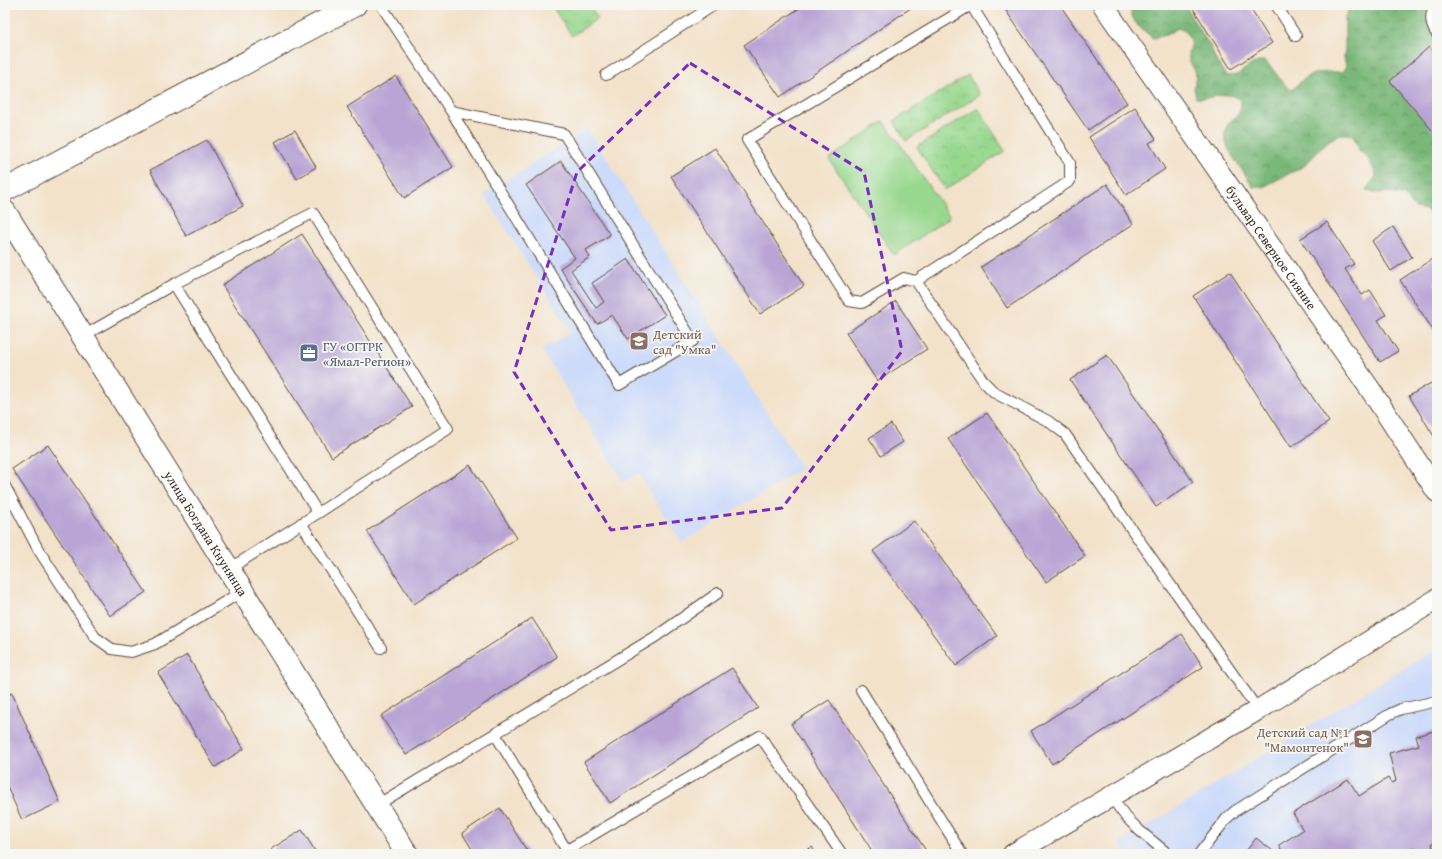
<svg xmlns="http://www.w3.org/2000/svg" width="1442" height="859" font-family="'Gentium Book Plus',serif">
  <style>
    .built { fill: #cddbfa }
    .forest { fill: url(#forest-crowns); stroke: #5a714c }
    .park { fill: url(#park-crowns); stroke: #6a8156 }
    .pitch { fill: #98d88e; stroke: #6a8156 }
    .building { fill: #b9a4d5 }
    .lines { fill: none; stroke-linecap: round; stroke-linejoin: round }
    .service-casing { stroke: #574638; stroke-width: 12 }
    .minor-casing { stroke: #574638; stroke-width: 22 }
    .tertiary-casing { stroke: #574638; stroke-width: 24 }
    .secondary-casing { stroke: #574638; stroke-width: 24 }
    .service { stroke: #fff; stroke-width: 10 }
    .minor { stroke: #fff; stroke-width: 20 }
    .tertiary { stroke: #fff; stroke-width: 22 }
    .secondary { stroke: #fff; stroke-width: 22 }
    .marked { fill: none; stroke: #7b2cbf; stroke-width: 3; stroke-dasharray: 8 5; stroke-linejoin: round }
    .labels { text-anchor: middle; stroke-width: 3.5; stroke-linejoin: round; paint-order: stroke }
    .street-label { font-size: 13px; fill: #3b2a1e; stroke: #f6f6f2 }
    .education-label { font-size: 13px; fill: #785e54; stroke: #f6f6f2; text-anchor: start }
    .service-label { font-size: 13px; fill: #4e5e75; stroke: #f6f6f2; text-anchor: start }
  </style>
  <defs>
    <pattern id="forest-crowns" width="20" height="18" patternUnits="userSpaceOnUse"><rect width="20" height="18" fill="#7ab879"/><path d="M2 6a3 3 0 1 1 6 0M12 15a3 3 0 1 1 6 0" fill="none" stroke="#659663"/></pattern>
    <pattern id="park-crowns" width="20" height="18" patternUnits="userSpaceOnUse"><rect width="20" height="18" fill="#98d88e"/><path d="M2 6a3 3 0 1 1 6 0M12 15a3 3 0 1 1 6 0" fill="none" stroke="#84ba7a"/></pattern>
  </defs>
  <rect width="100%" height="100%" fill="#f6f6f2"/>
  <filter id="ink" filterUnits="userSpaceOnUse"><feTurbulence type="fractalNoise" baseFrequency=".025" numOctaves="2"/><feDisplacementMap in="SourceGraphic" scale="8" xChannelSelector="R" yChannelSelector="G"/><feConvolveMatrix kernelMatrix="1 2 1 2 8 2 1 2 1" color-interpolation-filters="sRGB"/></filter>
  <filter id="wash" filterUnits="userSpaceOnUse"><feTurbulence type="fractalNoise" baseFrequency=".012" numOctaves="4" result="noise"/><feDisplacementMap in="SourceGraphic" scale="16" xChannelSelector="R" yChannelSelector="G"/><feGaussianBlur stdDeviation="0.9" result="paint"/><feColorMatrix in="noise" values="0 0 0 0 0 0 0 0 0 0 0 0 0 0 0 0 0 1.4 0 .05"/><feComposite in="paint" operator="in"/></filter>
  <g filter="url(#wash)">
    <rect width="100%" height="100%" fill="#f3e2ca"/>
    <path class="built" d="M588,129L802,468L682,543L638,473L624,482L542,350L571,332L484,194Z
      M1437,648V854H1126L1120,843Z"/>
    <path class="forest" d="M1127,5H1186L1190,15L1210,46L1215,58L1226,76L1237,75L1252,64L1264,60C1275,69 1280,84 1292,90C1296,87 1299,82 1304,79C1314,71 1330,72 1342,72L1346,66L1344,57L1345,50V17L1351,5H1437V218L1431,217L1427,210L1415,208L1407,198L1400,194L1387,192L1374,193L1366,190L1376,176C1373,166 1368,156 1359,150L1357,143L1352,134H1340L1328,141L1304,166L1263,187H1253C1245,170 1217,145 1227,126C1234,114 1241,119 1241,100C1223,88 1214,101 1196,98L1194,88L1196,73L1190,62L1188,54L1191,47L1189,37L1185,31L1178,28L1166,35L1153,38L1136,24Z"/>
    <path class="park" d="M551,5H589L598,18L572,36Z
      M968,75L980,95L906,141L894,121Z
      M978,108L1005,151L945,190L917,147Z"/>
    <path class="pitch" d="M884,121L950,217L894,255L829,159Z"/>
    <g id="blocks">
      <path class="building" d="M804,5H915L780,97L744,45Z
        M1002,5H1060L1127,103L1088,130Z
        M1191,5H1248L1272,43L1231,69Z
        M1429,47L1437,57V136L1390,81Z
        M396,76L453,167L404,198L347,107Z
        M1135,107L1156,139L1149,143L1165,169L1126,195L1089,137Z
        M295,130L316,167L297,179L275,142Z
        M207,140L243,206L186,236L150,170Z
        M715,148L804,286L760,314L671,176Z
        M561,161L610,235L586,250L590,257L571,270L596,308L604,302L592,283L628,259L665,315L628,339L612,315L597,324L560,268L575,258L526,185Z
        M1107,184L1133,224L1007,308L981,267Z
        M1327,222L1354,264L1345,269L1362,295L1370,290L1386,315L1378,320L1398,351L1380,362L1300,239Z
        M1393,227L1412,257L1391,271L1372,241Z
        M302,234L412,407L332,457L222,285Z
        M1435,257L1437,260V282L1435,284L1437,287V336L1400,280Z
        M1230,272L1329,422L1291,447L1193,296Z
        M896,301L927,349L877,381L846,333Z
        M1107,355L1193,482L1156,507L1070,380Z
        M1431,383L1437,393V441L1409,396Z
        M987,413L1085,556L1046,582L948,439Z
        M891,424L903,442L881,456L869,438Z
        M48,445L146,592L110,616L12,469Z
        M470,465L517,538L414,604L367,531Z
        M914,521L997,636L956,666L873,551Z
        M532,618L557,657L406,755L381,716Z
        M1182,634L1203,667L1052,764L1031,731Z
        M187,655L244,749L215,767L158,673Z
        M732,668L758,708L610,803L584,762Z
        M12,693L60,802L22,820L5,782V696Z
        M829,700L928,854H874L791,724Z
        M1437,730V841L1432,843L1433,848L1415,853L1414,847L1403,854H1277L1281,849L1279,845L1303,830L1293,813L1348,779L1359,796L1388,778L1391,783L1396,781L1389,753L1419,745L1416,736Z
        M500,808L529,854H475L462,833Z
        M302,830L317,854H274L271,849Z
        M1256,838L1277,854H1244Z
        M812,847L816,854H801Z"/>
    </g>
  </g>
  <g filter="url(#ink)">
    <use href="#blocks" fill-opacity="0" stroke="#574638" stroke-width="1"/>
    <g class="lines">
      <defs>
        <path id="service" d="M381,5L451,111L619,385L693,341L564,134L451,111
          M971,5L1070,163V181L916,281L984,382L995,393L1048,421L1065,434L1258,710
          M1276,5L1296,36
          M1436,5C1429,13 1430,26 1437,34
          M606,75L714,5
          M916,281L904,278L862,303L849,301L747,140L971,5
          M174,284L313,213L448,429L318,513
          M83,336L174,284L318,513L229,569
          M5,486L38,549L95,637L112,649L131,652L155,644L243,591
          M301,523L381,648
          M861,690L962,854
          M495,734L569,854
          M1111,797L1126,817L1140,831L1168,854
          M377,805L655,637L718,593
          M567,850L760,736L842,854
          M1199,854L1227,818L1235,811L1390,714L1401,709L1437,701"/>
        <g id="minor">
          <path id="s1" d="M1103,5L1370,389L1437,492"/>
          <path d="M1013,854L1258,710L1437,599"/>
        </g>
        <path id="tertiary" d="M5,190L355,5"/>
        <g id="secondary">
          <path id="s2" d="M5,212L407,854"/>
        </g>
      </defs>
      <use href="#service" class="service-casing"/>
      <use href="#minor" class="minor-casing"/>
      <use href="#tertiary" class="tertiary-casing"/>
      <use href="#secondary" class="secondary-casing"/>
      <use href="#service" class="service"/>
      <use href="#minor" class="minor"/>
      <use href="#tertiary" class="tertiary"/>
      <use href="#secondary" class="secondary"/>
    </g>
  </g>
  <path class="marked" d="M690,63L864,172L902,351L782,508L611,530L514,372L577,172Z"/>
  <defs>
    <symbol id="school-square" viewBox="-11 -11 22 22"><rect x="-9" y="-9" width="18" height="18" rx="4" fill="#8d6e63" stroke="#f6f6f2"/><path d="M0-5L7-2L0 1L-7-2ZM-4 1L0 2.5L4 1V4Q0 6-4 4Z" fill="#fff"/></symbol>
    <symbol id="office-square" viewBox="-11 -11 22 22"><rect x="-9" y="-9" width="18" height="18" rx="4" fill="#5c6f8a" stroke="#f6f6f2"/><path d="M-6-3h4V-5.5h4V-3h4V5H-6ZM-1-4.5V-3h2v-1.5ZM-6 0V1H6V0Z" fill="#fff"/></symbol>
  </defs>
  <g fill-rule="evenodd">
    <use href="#school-square" x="628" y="330" width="22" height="22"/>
    <use href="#office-square" x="298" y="342" width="22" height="22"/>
    <use href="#school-square" x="1352" y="728" width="22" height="22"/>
  </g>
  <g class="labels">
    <g class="street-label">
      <text dy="5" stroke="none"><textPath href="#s1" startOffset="295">бульвар Северное Сияние</textPath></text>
      <text dy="5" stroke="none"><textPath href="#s2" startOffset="379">улица Богдана Кнунянца</textPath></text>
    </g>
    <g class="education-label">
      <text x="653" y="339">Детский<tspan x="653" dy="15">сад "Умка"</tspan></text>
      <text x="1349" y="737" text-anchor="end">Детский сад №1<tspan x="1349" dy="15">"Мамонтенок"</tspan></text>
    </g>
    <g class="service-label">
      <text x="323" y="351">ГУ «ОГТРК<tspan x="323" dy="15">«Ямал-Регион»</tspan></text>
    </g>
  </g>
  <rect width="1442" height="859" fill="none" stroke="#f6f6f2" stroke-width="20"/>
</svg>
